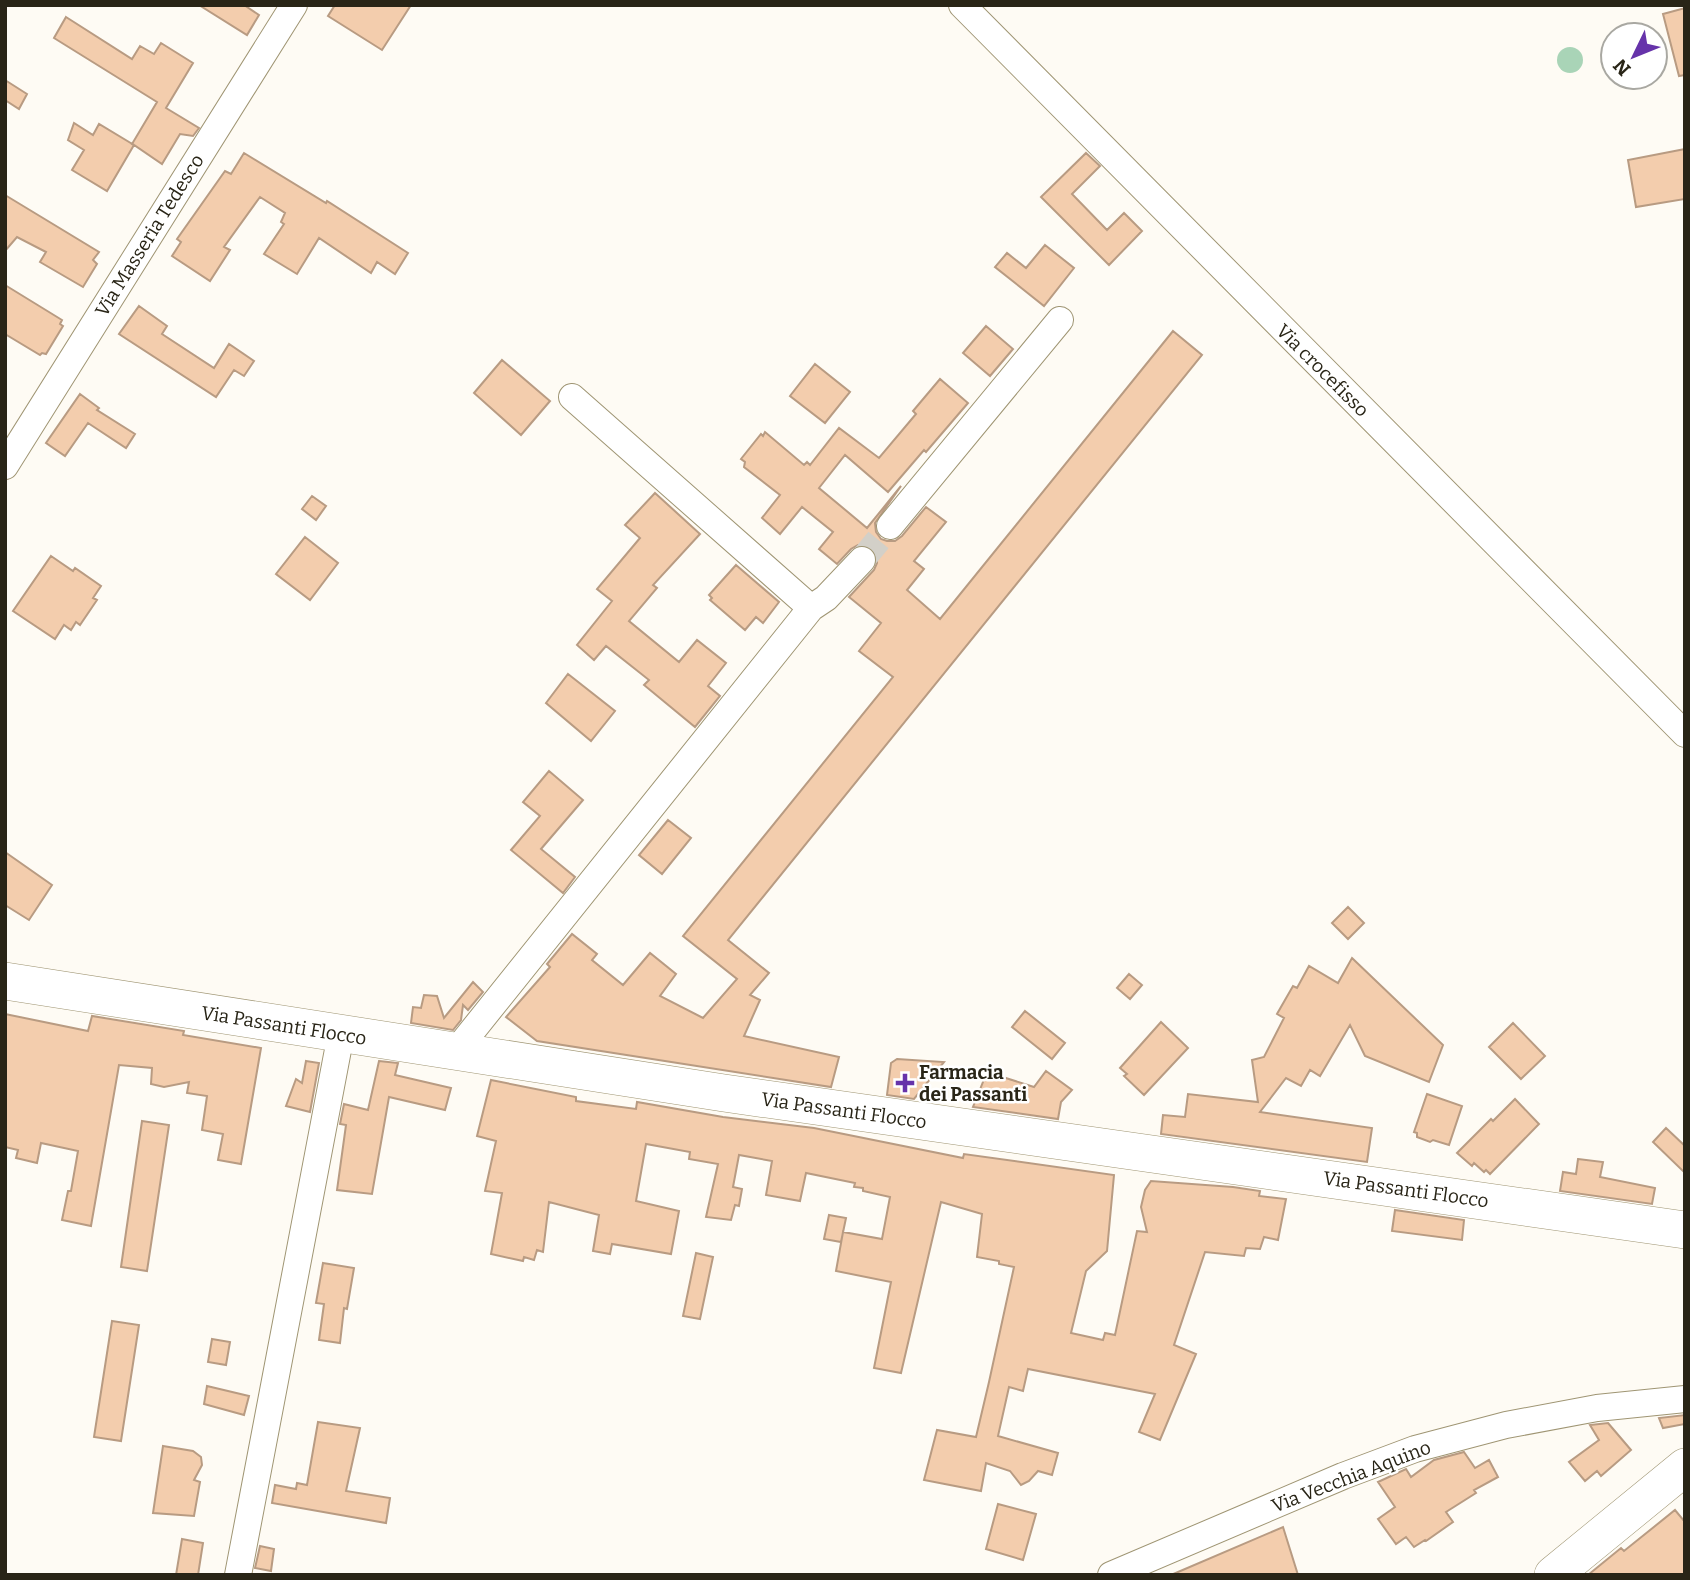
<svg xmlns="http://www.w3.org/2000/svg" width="1690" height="1580" font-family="Bitter,serif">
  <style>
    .water { fill: #a9d4b7 }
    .building { fill: #f3cdad; stroke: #b89b82; stroke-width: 2 }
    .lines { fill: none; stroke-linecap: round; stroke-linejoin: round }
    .street-tunnel { stroke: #d3d0c8; stroke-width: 26; stroke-dasharray: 26 13; stroke-linecap: butt }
    .street-casing { stroke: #9f9573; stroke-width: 28 }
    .secondary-casing { stroke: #9f9573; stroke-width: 38 }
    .street { stroke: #fff; stroke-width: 26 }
    .secondary { stroke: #fff; stroke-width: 37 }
    .poi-dot { fill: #63a; stroke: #fff; stroke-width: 2.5 }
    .labels { text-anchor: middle; stroke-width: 5; stroke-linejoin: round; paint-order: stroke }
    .street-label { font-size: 19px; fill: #292517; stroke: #fff }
    .poi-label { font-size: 19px; font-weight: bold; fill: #292517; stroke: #fff; text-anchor: start }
  </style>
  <rect width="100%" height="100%" fill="#fefbf4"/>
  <path class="water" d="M1557 60a13 13 0 1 1 26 0a13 13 0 1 1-26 0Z"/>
  <path class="building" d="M199,5H244L259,15L247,35Z
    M335,5H411L382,50L328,16Z
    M1685,8V75L1679,76L1663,14Z
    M66,17L132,59L140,46L154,54L161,43L193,63L166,108L199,128L193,136L180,134L162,164L134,145L107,191L72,170L84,150L68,140L74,123L93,135L99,124L134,145L132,144L157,102L54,38Z
    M5,80L27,94L19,109L5,100Z
    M1685,149V199L1636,207L1628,160Z
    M244,153L326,203L327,201L408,253L395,274L377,262L371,273L319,238L297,274L264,254L284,224L281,222L285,213L260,197L224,247L230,250L210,281L172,256L181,242L177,239L225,171L231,174Z
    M1086,153L1100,166L1072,194L1107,230L1124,213L1142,231L1109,265L1041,197Z
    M5,195L99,252L93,260L97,264L83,287L40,262L46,252L17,237L5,251Z
    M1045,245L1074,268L1044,306L995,267L1007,253L1026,268Z
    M5,285L62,320L60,324L63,326L46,354L42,353L40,355L5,334Z
    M139,306L167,326L162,334L214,368L229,344L254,361L244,376L234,370L216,397L119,334Z
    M986,326L1013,349L990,376L963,353Z
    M1173,331L1202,355L728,940L769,973L750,995L760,1000L744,1036L839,1057L831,1087L537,1041L506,1017L550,967L547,964L572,934L597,954L592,960L623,985L650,953L676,974L660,996L703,1018L737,979L683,936L893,677L859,651L881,623L849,597L874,570L877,563V555L873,549L866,545H858L851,549L837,564L819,549L833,532L802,507L780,534L762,518L780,495L744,467L745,462L741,459L761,434L763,436L765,432L804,465L807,462L810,465L839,428L879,458L916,414L913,411L940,379L968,403L926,452L924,450L888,492L845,455L819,488L867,528L901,486L875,523L876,532L881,539L887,541H895L902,536L926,507L946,522L914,561L924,569L907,590L940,619Z
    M502,360L550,401L521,435L474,393Z
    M815,364L850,392L825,423L790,396Z
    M80,394L99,408L97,410L135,434L126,448L88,423L65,456L46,443Z
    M655,493L700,534L653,585L657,588L629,621L679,662L697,640L726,663L708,686L720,696L695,727L644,685L649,680L606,646L594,660L577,645L612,601L597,589L640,538L625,525Z
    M312,496L326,506L316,520L302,509Z
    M305,537L338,563L310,600L276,574Z
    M51,556L73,571L75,568L101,586L93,598L97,600L80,625L76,622L71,630L64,625L55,639L13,611Z
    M736,565L779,602L763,623L756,617L745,630L710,600L712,598L709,595Z
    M568,674L615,711L591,741L546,703Z
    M549,771L583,800L541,849L575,877L563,893L511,850L540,816L523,802Z
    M668,820L691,838L662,874L639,855Z
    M5,852L52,885L29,920L5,905Z
    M1348,907L1364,923L1348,939L1332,923Z
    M1352,958L1443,1045L1429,1082L1365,1056L1350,1025L1320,1076L1310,1070L1301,1086L1286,1078L1260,1112L1372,1128L1367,1162L1161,1134L1163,1115L1185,1117L1188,1094L1258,1102L1252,1060L1264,1057L1284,1018L1277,1014L1293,986L1297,988L1309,966L1338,983Z
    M1129,974L1142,985L1130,999L1117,988Z
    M473,982L483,992L468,1010L463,1005L461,1020L453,1030L411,1023L413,1007L421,1008L424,995L437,996L444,1018Z
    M1025,1011L1065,1043L1052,1059L1012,1027Z
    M5,1014L88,1031L92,1016L184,1031L183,1035L261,1048L241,1164L218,1160L223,1134L202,1130L207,1096L187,1093L189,1082L164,1087L151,1084L152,1068L119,1065L91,1226L62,1220L68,1191H71L78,1151L41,1143L37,1163L16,1158L18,1150L5,1147Z
    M1161,1022L1188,1048L1144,1095L1124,1076L1127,1074L1120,1068Z
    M1513,1023L1545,1056L1521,1079L1489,1047Z
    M897,1059L944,1062L914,1099L887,1095L891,1063Z
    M306,1061L319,1063L310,1112L286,1106L296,1079L302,1083Z
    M379,1061L398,1063L395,1075L451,1088L445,1110L389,1097L372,1194L337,1190L346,1125L340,1124L344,1104L368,1110Z
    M1046,1071L1072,1090L1061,1102L1058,1119L973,1107L987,1072L1034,1087Z
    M491,1080L576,1097V1101L636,1109L637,1102L723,1117L814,1128L963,1158L964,1154L1114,1175L1107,1251L1086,1271L1071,1333L1103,1340L1105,1333L1115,1335L1137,1231L1147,1232L1141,1207L1145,1190L1151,1181L1233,1187L1260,1191L1259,1196L1286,1199L1278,1240L1264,1237L1260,1249L1246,1248L1244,1256L1205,1252L1174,1345L1196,1354L1160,1440L1139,1432L1155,1394L1028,1369L1023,1391L1009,1387L998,1436L1058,1453L1052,1475L1038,1471L1029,1481L1021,1485L1010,1471L986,1463L981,1491L924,1480L937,1430L976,1437L989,1382L1014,1267L999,1264V1261L977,1257L982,1214L941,1202L901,1373L874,1368L891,1282L836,1271L843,1232L882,1239L890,1197L863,1191V1188L854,1187L855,1183L806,1173L800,1201L766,1195L772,1161L739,1155L733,1187L742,1189L739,1206L735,1205L731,1220L706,1217L718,1164L689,1159L690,1152L646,1144L636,1201L679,1211L671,1254L612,1244L610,1254L593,1251L599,1215L549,1202L543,1252L537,1250L534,1260L524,1257L523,1261L491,1254L502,1193L485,1191L496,1141L477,1136Z
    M1427,1094L1462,1106L1449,1145L1433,1140L1430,1142L1417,1137V1133L1414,1132Z
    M1515,1099L1539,1124L1490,1174L1486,1170L1484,1172L1474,1163L1472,1166L1457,1153L1491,1119L1493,1121Z
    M142,1121L169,1125L147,1271L121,1267Z
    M1666,1128L1685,1146V1173L1653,1142Z
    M1578,1159L1603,1162L1600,1177L1655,1188L1652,1204L1560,1191L1563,1172L1576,1174Z
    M1395,1210L1464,1220L1462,1240L1392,1231Z
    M829,1215L846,1218L841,1242L824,1239Z
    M696,1253L713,1257L700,1319L683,1316Z
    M323,1263L354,1268L347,1309L344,1308L340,1343L319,1340L324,1304L316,1303Z
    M112,1321L139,1325L121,1441L94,1437Z
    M212,1339L230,1342L226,1365L208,1362Z
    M207,1386L249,1396L244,1415L204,1404Z
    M1685,1415V1424L1663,1428L1659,1418Z
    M318,1422L360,1428L346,1491L390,1498L386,1523L272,1503L275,1485L296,1489L297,1483L307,1485Z
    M1608,1423L1631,1450L1601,1476L1597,1471L1585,1481L1569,1462L1599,1440L1590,1425Z
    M163,1446L193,1451L201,1457L202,1465L194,1480L200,1482L194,1516L153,1513Z
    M1464,1452L1475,1468L1489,1460L1498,1477L1474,1490L1476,1493L1446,1512L1453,1522L1426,1541L1425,1540L1414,1547L1406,1537L1396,1544L1378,1519L1395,1507L1378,1482L1406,1469L1411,1477L1434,1460Z
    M998,1504L1036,1514L1023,1560L986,1549Z
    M1675,1510L1685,1522V1575H1588L1621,1548L1624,1551Z
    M1283,1527L1298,1575H1171Z
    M182,1539L203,1543L198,1575H176Z
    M260,1546L274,1549L271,1571L255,1568Z"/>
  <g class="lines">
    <path class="street-tunnel" d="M862,560L890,526"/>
    <defs>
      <path id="street" d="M962,5L1685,734
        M5,466L294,5
        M890,526L1060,320
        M811,608L826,598L862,560
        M456,1051L811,608L572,397
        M238,1575L341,1034
        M1111,1575L1343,1476L1415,1449L1506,1425L1597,1408L1685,1399"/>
      <path id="secondary" d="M5,981L724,1093L1685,1230
        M1553,1575L1685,1467"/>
    </defs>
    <use href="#street" class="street-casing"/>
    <use href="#secondary" class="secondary-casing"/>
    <use href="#street" class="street"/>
    <use href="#secondary" class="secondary"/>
  </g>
  <path class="poi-dot" d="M901.5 1072.5h7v7h7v7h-7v7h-7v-7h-7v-7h7z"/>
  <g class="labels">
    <g class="street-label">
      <text transform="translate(149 235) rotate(-58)" y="7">Via Masseria Tedesco</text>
      <text transform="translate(1323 370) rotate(45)" y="7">Via crocefisso</text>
      <text transform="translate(284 1025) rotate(9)" y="7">Via Passanti Flocco</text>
      <text transform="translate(844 1110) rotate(8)" y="7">Via Passanti Flocco</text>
      <text transform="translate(1406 1189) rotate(8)" y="7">Via Passanti Flocco</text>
      <text transform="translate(1351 1476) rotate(-21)" y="7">Via Vecchia Aquino</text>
    </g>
    <g class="poi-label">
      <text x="919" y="1079">Farmacia<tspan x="919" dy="22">dei Passanti</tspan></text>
    </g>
  </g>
  <rect width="1690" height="1580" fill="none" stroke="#292517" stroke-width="14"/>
  <g transform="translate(1634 56) rotate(227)"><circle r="33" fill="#ffffff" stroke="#a9a8a2" stroke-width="2"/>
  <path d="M0-5L12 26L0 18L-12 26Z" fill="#6633aa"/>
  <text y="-10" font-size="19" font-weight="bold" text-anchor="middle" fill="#292517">N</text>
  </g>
</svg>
